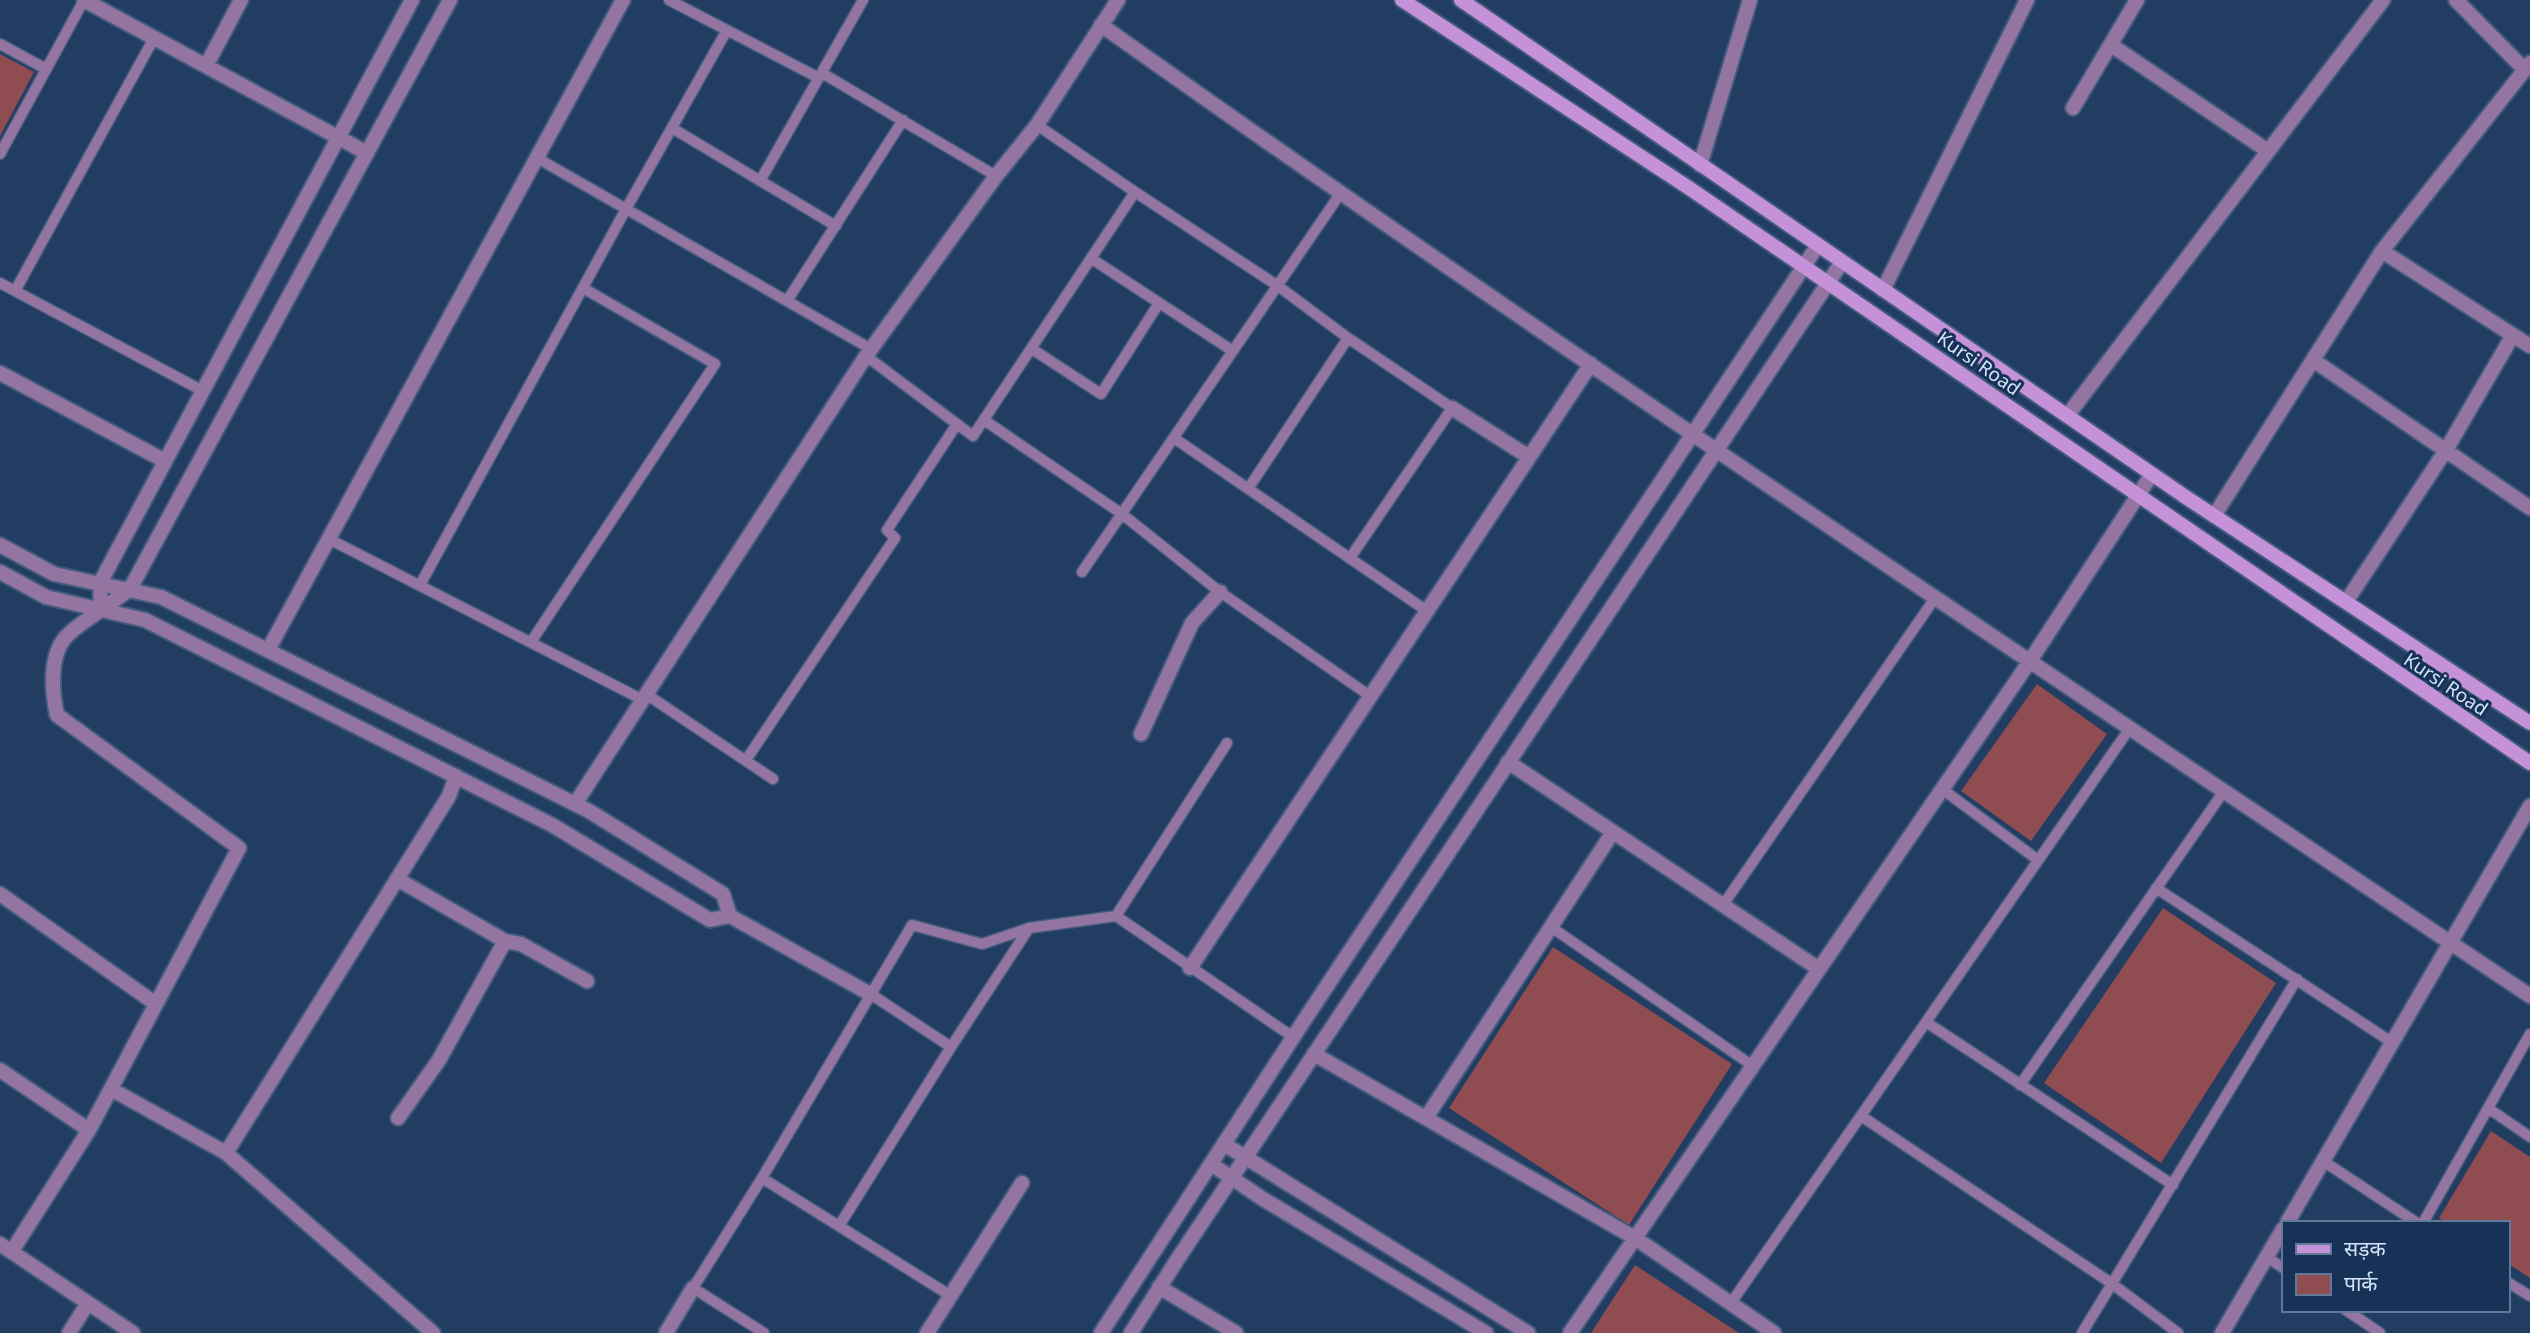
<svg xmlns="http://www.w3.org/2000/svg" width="2530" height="1333" font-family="'Noto Sans','Noto Sans Devanagari',sans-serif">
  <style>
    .green { fill: #8f4d52 }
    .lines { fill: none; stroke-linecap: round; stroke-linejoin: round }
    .service-casing { stroke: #425b7d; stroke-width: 13 }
    .minor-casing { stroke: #425b7d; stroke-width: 18 }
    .tertiary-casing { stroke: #425b7d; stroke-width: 18 }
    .secondary-casing { stroke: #425b7d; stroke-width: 18 }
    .service { stroke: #9474a0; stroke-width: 10 }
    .minor { stroke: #9474a0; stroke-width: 14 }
    .tertiary { stroke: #9474a0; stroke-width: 14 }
    .secondary { stroke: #c591d8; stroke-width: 14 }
    .labels { text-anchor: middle; stroke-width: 6; stroke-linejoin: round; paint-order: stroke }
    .street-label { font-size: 19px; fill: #d2e3fa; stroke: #173256 }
  </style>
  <rect width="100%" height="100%" fill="#223d62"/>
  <path class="green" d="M0,54L34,72L0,136Z
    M2037,684L2107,734L2031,841L1961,791Z
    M2163,908L2276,983L2161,1163L2044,1083Z
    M1553,947L1732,1064L1629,1225L1449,1108Z
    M2491,1131L2530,1157V1278L2507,1263V1223H2446L2439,1218Z
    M1635,1265L1739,1333H1591Z"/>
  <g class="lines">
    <defs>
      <path id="service" d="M669,0L819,78
        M0,44L46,69
        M822,73L996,176
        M1037,125L1135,192L1278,286L1348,338L1452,408L1350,558
        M672,128L836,226
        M0,154L84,0
        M537,158L871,349
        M760,181L863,0
        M1092,259L1233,351
        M0,283L203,391
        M15,291L154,38
        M787,301L903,120
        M1032,349L1101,394L1159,303
        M866,356L973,436L1135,192
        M984,420L1122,514L1220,592L1370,696
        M1174,438L1427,611
        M1248,489L1348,338
        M329,539L643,700
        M1082,572L1340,194
        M420,585L626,209L727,30
        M531,642L715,364L583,288
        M646,694L773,779
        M1227,743L1116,916L1293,1037
        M746,760L895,538L887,530L957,424
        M1942,789L2038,860
        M2156,888L2393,1043
        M1723,905L1935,598
        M1551,927L1753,1066
        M1926,1022L2173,1185
        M951,1047L1029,928
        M2020,1085L2224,791
        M2488,1108L2530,1137
        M1861,1116L2111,1283L2178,1333
        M2323,1161L2417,1223
        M762,1178L951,1296
        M2423,1223L2530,1034
        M839,1226L951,1047L872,995
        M2267,1257L2283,1268
        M2507,1282L2530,1296
        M1731,1303L2130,728
        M2346,1310L2380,1333
        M764,1333L693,1288L762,1178L912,925L982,944L1029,928L1116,916
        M2082,1333L2297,979"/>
      <path id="minor" d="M84,0L367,153
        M2456,0L2525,70
        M1101,25C1571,358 2051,675 2530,996
        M2111,45L2268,151
        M206,66L241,0
        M2073,108L2137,0
        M2382,251L2530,346
        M1883,290L2027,0
        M2313,360L2530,508
        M0,373L165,461
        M1452,408L1529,457
        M2067,416L2383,0
        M2214,516L2382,251L2530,63
        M2346,602L2446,450L2513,335
        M268,650L623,0
        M1141,734L1192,623L1220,592
        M1508,762L1819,969
        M575,804L866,356L996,176L1037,125L1118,0
        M397,879L505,941L521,944L587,981
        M0,894L156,1004
        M1190,968L1591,364
        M1314,1054L1635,1238L1774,1333
        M0,1070L89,1130
        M111,1089L226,1153L449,796L456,776
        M398,1118L439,1060L505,941
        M1426,1118L1613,832
        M226,1153L433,1333
        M2287,1223L2530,806
        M0,1244L88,1303L69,1333
        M12,1251L89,1130L239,848L57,715C52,692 49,657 65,638C74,627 90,618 101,610
        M1159,1287L1236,1333
        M88,1303L133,1333
        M666,1333L693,1288
        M927,1333L1022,1183
        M1570,1333L2030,661L2152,474
        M2222,1333L2283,1229"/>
      <path id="tertiary" d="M1700,165L1750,0
        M0,545L54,574L161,597L589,811L723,894L730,916
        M0,572L46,597L145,620L552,825L710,920L730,916L872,995
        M101,610L130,589L450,0
        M101,610L100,583L412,0
        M1224,1144L1528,1333
        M1211,1164L1263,1199L1486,1333
        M1101,1333L1307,1016L1818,245
        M1131,1333L1177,1260L1842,262"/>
      <path id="secondary" d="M1402,0L1689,188L2530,763
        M1461,0L2187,498L2530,723"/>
    </defs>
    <use href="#service" class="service-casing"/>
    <use href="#minor" class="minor-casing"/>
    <use href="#tertiary" class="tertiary-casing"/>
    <use href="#secondary" class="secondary-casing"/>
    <use href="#service" class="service"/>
    <use href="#minor" class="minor"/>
    <use href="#tertiary" class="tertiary"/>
    <use href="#secondary" class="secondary"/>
  </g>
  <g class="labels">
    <g class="street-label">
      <text transform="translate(1979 363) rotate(35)" y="7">Kursi Road</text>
      <text transform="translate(2446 684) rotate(34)" y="7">Kursi Road</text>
    </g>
  </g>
  <rect x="2282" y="1221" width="228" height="91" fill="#173256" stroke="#627998" stroke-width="2"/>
  <rect x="2296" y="1244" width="35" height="10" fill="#c591d8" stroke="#627998" stroke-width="2"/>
  <text x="2344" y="1256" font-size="21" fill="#d2e3fa">सड़क</text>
  <rect x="2296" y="1274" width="35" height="21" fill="#8f4d52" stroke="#627998" stroke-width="2"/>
  <text x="2344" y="1291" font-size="21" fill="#d2e3fa">पार्क</text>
</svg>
